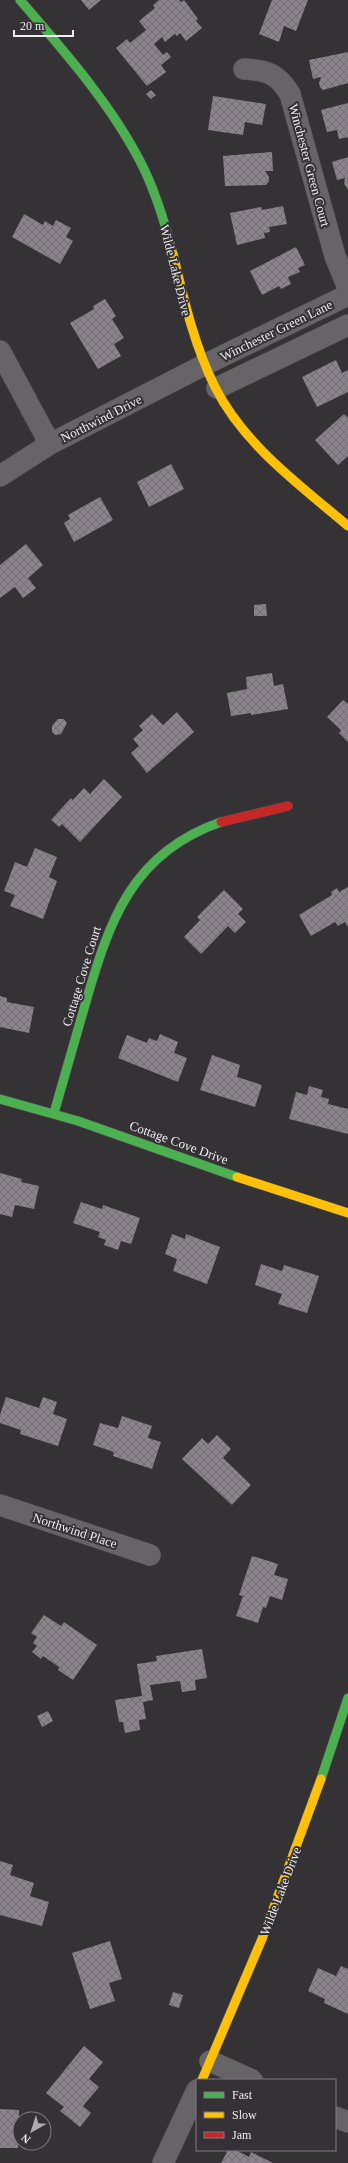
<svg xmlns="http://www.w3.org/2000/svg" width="348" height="2163" font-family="Georgia,serif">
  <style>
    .building { fill: url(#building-cross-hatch) }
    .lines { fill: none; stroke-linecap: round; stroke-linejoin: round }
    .street-casing { stroke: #535153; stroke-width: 22 }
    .fast-casing { stroke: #535153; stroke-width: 10 }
    .slow-casing { stroke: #535153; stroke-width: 10 }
    .jam-casing { stroke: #535153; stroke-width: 10 }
    .street { stroke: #666467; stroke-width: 21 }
    .fast { stroke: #4caf50; stroke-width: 9 }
    .slow { stroke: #ffc107; stroke-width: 9 }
    .jam { stroke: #c62828; stroke-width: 9 }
    .labels { text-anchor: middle; stroke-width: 4; stroke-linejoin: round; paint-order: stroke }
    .street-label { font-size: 13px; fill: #efecf0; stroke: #353136 }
  </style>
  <defs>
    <pattern id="building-cross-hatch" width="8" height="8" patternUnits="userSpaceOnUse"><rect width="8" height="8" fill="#8a838c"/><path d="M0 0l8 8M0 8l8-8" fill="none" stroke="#736e74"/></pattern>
  </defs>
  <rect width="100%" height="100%" fill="#343235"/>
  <path class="building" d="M81,0H101L89,10Z
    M159,0H179L181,2L184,0L198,19L196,21L202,28L186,41L180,33L177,36L175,34L165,42L162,37L154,44L163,55L167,52L171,57L161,65L166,72L147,86L116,48L127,39L130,43L146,30L139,21L155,8L153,5Z
    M272,0H308L296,31L284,26L279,42L259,34Z
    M348,52V83L323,90L320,87L319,83L321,77L313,79L309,60Z
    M151,90L156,95L151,99L146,94Z
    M213,96L266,104L262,125L245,122L243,135L208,130Z
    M348,103V137L339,139L337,130L327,132L321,110Z
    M272,152L273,171H265L269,177V181L266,185L225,186L223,156Z
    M348,157V190L344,184L345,178L337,180L332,162Z
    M283,206L287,224L269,227L270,232L264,233L265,238L237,245L230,213L261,207L262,210Z
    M24,214L43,225L45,221L53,226L56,220L71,228L66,237L73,241L60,264L12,237Z
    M296,247L305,265L298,268L300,272L288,277L291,284L281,289L279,286L262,295L250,271Z
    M105,299L116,316L112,319L124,338L114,344L121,356L98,369L70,323L94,309L93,306Z
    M336,360L342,373L348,370V392L317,407L302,377Z
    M344,414L348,418V456L338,465L315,440Z
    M171,464L184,489L149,507L137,482Z
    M100,497L113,520L74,542L64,523L70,519L68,515Z
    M26,544L43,565L28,578L36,588L23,598L15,587L0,598V565Z
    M266,604L267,616H254V605Z
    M272,673L274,686L283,684L288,709L251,715V713L231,716L227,693L247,689L246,677Z
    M343,700L348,704V742L339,733L341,730L327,717Z
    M177,712L194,732L147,773L131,753L139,746L133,739L143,730L139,726L152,714L163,725Z
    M58,719H64L67,723L61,734L55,735L52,732V726Z
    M104,779L122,797L80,842L62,824L59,827L51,820L71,798L73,800L84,788L90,794Z
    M35,848L57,857L49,877L57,881L43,919L10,906L15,895L4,891L15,862L27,867Z
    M348,887V927L345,922L338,926L335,922L311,936L299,915L332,895L331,892L337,888L339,892Z
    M224,890L243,909L238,914L246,922L235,933L228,926L201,954L184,937L200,920L197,917Z
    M0,996L7,998V1002L34,1007L29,1033L0,1027Z
    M160,1034L178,1042L174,1053L187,1058L178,1082L118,1058L127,1035L147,1043L149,1038L157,1041Z
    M212,1055L240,1065L237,1077L262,1085L255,1107L200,1090Z
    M309,1086L323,1090L321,1097L329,1099L328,1104L348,1109V1134L289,1119L296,1092L307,1095Z
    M0,1173L22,1179L21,1182L39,1186L34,1209L15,1205L12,1217L0,1214Z
    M81,1202L102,1209L103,1205L140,1218L131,1244L121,1241L118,1250L104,1245L106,1240L98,1237L100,1232L73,1223Z
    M172,1234L185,1239L186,1234L220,1247L207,1284L173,1271L177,1259L165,1254Z
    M261,1264L282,1271L284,1265L319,1276L307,1313L278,1304L282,1294L255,1285Z
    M6,1397L39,1408L43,1397L57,1402L53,1414L67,1419L58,1446L20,1434L21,1430L0,1423V1415Z
    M122,1416L152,1426L148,1438L161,1442L152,1469L113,1456L114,1452L93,1445L100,1423L118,1428Z
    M217,1435L231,1449L223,1458L251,1485L232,1505L182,1459L202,1438L208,1444Z
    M252,1556L278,1564L274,1575L288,1579L282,1600L270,1596L266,1608L263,1607L258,1623L236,1616L243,1596L239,1595Z
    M44,1615L61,1626L64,1622L97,1645L73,1680L58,1670L59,1667L43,1656L41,1659L32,1652L37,1646L33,1643L37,1637L31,1633Z
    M202,1649L207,1678L195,1680L196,1690L182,1692L180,1681L150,1685L153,1700L143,1702L146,1719L139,1720L140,1730L125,1733L123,1722H119L115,1700L142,1696L137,1664L157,1661L156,1656Z
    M48,1711L53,1721L42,1727L37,1716Z
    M0,1861L13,1865L10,1875L34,1883L30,1896L49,1902L42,1926L0,1915Z
    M110,1941L122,1979L109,1983L115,2001L90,2009L72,1953Z
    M341,1966L348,1969V2014L324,2003L325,1999L308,1991L318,1968L336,1976Z
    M173,1992L183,1995L179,2008L169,2005Z
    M84,2046L103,2062L89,2079L99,2087L83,2106L91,2113L80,2127L60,2111L64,2107L46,2093Z
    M0,2109L19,2110L18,2148H0Z
    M228,2150H236L249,2157L251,2152L273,2163H221Z"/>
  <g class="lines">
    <defs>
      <path id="street" d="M244,69C267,70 278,74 290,94L335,256L348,288
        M0,351L50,444
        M217,388L348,325
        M0,476L50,444L204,365L348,295
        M0,1505L150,1555
        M210,2061L252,2080
        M335,2117L348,2122
        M163,2163L197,2090"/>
      <path id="fast" d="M20,0C63,50 111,104 141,163C156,192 165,223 173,254
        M0,1099L78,1121L237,1177
        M54,1113C64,1077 75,1041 85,1005C109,922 131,853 221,822
        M321,1779L348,1698"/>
      <path id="slow" d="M173,254C184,300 194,345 215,387C244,445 300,485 348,526
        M237,1177L348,1213
        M202,2080L262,1939L321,1779"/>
      <path id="jam" d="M221,822L288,806"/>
    </defs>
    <use href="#street" class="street-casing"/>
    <use href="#fast" class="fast-casing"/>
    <use href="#slow" class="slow-casing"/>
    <use href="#jam" class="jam-casing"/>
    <use href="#street" class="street"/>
    <use href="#fast" class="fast"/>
    <use href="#slow" class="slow"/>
    <use href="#jam" class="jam"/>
  </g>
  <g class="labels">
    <g class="street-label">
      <text transform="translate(310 165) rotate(75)" y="5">Winchester Green Court</text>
      <text transform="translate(176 270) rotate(76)" y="5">Wilde Lake Drive</text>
      <text transform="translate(276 330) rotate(-26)" y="5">Winchester Green Lane</text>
      <text transform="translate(101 418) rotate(-27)" y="5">Northwind Drive</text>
      <text transform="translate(81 976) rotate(-73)" y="5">Cottage Cove Court</text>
      <text transform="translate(179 1142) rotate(20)" y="5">Cottage Cove Drive</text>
      <text transform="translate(75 1530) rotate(18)" y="5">Northwind Place</text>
      <text transform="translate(280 1891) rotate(-69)" y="5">Wilde Lake Drive</text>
    </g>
  </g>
  <rect x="196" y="2079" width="140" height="72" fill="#353136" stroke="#7f7c80"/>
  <rect x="204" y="2092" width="20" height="6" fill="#4caf50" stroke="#7f7c80"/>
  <text x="232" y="2099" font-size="12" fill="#efecf0">Fast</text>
  <rect x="204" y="2112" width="20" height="6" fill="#ffc107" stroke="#7f7c80"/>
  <text x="232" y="2119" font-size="12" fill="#efecf0">Slow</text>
  <rect x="204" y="2132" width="20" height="6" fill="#c62828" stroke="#7f7c80"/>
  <text x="232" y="2139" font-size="12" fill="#efecf0">Jam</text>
  <g transform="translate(32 2131) rotate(219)"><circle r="19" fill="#353136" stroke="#7f7c80"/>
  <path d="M0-3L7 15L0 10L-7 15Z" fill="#aeabaf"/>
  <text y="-6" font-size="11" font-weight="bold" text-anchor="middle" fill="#efecf0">N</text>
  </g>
  <path d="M14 30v6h59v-6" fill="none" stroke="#efecf0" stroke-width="2"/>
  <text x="20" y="30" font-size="12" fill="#efecf0" stroke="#353136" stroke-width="3" paint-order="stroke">20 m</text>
</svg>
